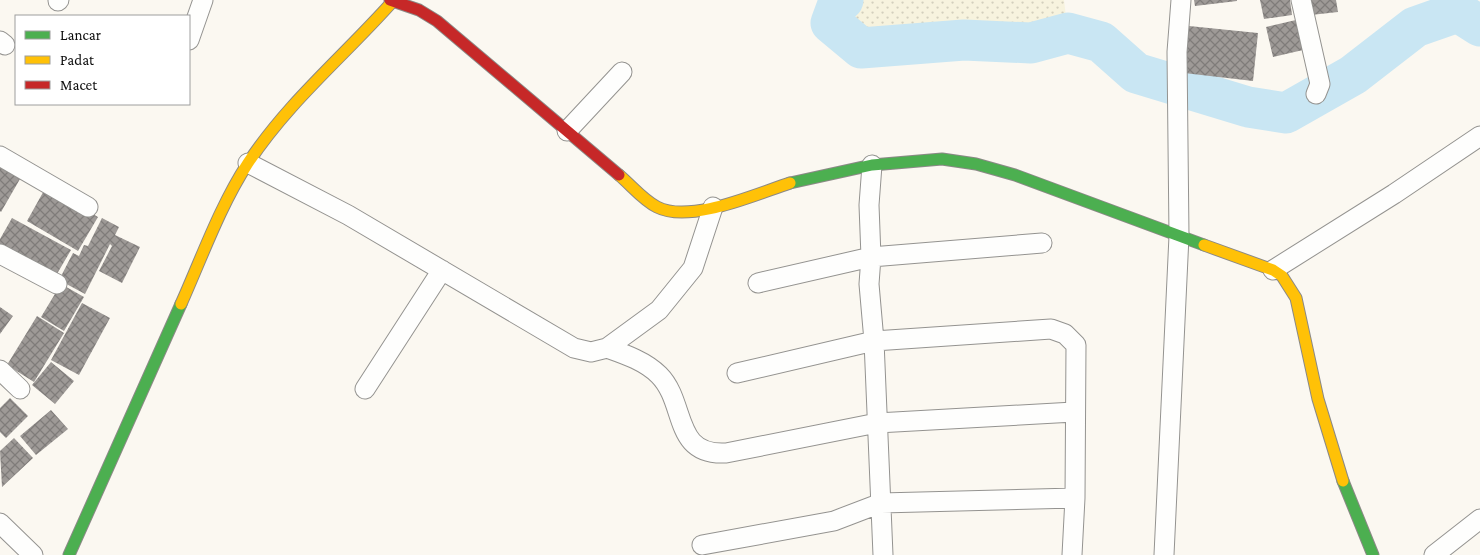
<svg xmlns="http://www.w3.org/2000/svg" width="1480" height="555" font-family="'Crimson Pro',serif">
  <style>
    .farmland { fill: url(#farmland-dots) }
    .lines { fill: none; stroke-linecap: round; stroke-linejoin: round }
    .river { stroke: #c9e6f3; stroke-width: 41 }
    .building { fill: url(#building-cross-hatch) }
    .street-casing { stroke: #949390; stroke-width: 21 }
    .fast-casing { stroke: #8b8986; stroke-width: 13 }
    .slow-casing { stroke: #8b8986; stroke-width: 13 }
    .jam-casing { stroke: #8b8986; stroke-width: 13 }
    .street { stroke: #fefefd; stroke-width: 19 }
    .fast { stroke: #4caf50; stroke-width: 11 }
    .slow { stroke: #ffc107; stroke-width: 11 }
    .jam { stroke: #c62828; stroke-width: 11 }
  </style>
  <defs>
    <pattern id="farmland-dots" width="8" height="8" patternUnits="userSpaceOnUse" patternTransform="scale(1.25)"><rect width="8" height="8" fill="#f7f3de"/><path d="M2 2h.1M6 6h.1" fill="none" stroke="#d3cfbd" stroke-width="1.8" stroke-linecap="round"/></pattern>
    <pattern id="building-cross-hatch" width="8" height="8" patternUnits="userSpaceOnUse" patternTransform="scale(1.25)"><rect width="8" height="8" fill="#9e9a97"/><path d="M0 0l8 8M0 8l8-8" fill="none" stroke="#7f7c7a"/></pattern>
  </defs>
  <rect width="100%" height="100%" fill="#fbf8f1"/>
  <path class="farmland" d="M843,0H1064L1068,33L1031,43L963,40L861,48L831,23L838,4Z"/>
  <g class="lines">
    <path class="river" d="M843,0L838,4L831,23L861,48L964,40L1031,43L1068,33L1101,42L1136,73L1248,107L1286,113L1353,75L1415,27L1458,12L1480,26"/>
  </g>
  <path class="building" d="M1194,0H1237V1L1195,6Z
    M1260,0H1290L1292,15L1264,19Z
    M1309,0H1336L1338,12L1311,15Z
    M1296,20L1303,50L1273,57L1266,27Z
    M1189,26L1258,33L1253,81L1184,73Z
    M0,167L20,179L1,212L0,211Z
    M46,187L98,217L78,251L27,221Z
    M12,218L71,250L54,279L0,249V239Z
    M102,218L119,227L115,235L140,247L122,283L99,271L112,246L110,244L85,294L59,280L73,253L79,256L84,245L88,246Z
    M61,284L84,297L64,331L41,317Z
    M82,303L110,318L79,375L51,360Z
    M0,307L13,316L0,334Z
    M37,316L64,333L34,382L7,365Z
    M51,362L74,381L55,404L32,385Z
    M10,398L28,416L6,438L0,432V408Z
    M51,410L68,429L36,455L20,436Z
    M14,438L33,458L2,487L0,451Z"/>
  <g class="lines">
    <defs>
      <path id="street" d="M1301,0L1320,84L1316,94
        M58,1L59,0
        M189,40L203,0
        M0,41L5,45
        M567,131L622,72
        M0,156L88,207
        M248,163L348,215L574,348L591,352L607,348L659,310L693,268L713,207
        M872,165L869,205L871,257L869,284L874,341L883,555
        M0,254L57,284
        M1273,270L1394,194L1480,136
        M758,283L871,257L1042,243
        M607,348C624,354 645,361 659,375C687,403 672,456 726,453L877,423L1074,412
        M0,370L20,389
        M737,373L874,341L1051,329L1065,334L1076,345L1075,498L1072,555
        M365,389L442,270
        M0,523L33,555
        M702,545L834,521L881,503L1075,498
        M1164,555L1179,236L1177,52L1181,0
        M1434,555L1480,519"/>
      <path id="fast" d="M790,183L872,165L942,159L976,164L1015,175L1204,245
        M1343,481L1373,555
        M69,555L181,304"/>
      <path id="slow" d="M619,175C631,185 643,200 657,207C690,224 756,194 790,183
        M1204,245L1273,270L1282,276L1296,298L1318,399L1343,481
        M181,304C202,257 220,206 248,163C288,102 345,55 393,1"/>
      <path id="jam" d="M390,0L419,10L437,21L619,175"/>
    </defs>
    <use href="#street" class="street-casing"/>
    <use href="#fast" class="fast-casing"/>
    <use href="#slow" class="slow-casing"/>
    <use href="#jam" class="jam-casing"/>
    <use href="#street" class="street"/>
    <use href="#fast" class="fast"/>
    <use href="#slow" class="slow"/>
    <use href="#jam" class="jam"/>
  </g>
  <rect x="15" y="15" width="175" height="90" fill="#ffffff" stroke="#9e9e9e"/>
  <rect x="25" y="31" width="25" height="8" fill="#4caf50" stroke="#9e9e9e"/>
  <text x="60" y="40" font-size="15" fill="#0d0d0d">Lancar</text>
  <rect x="25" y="56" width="25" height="8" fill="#ffc107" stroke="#9e9e9e"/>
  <text x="60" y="65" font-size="15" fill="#0d0d0d">Padat</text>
  <rect x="25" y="81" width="25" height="8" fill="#c62828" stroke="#9e9e9e"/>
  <text x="60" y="90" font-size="15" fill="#0d0d0d">Macet</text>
</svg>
